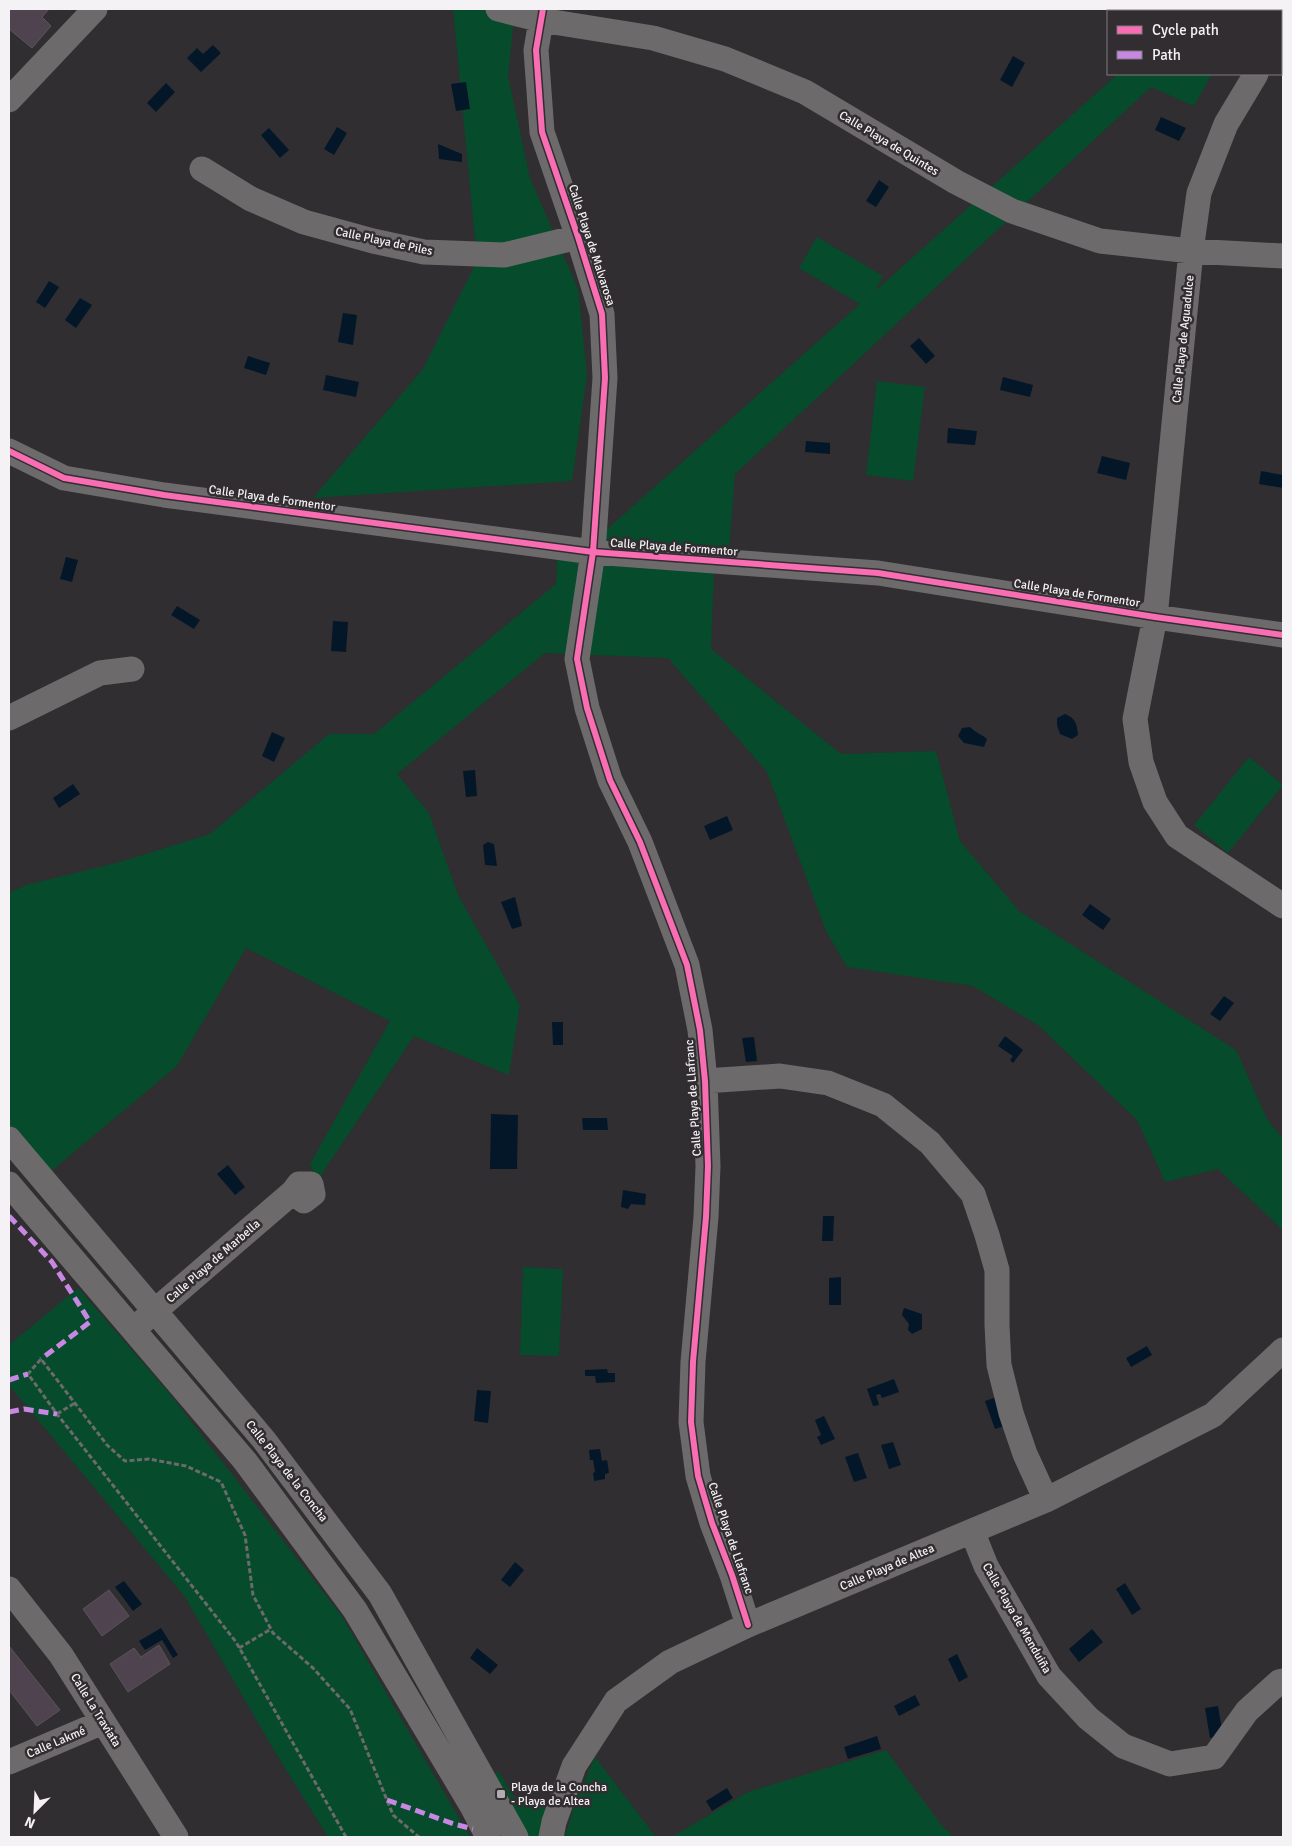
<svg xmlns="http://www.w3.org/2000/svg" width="1292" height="1846" font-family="Signika,sans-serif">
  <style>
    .green { fill: #064b2c }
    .water { fill: #041729 }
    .building { fill: #4f4350; stroke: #585658 }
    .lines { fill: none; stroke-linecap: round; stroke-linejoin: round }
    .path { stroke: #6c6a6b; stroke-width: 3; stroke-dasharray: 5 2.5; stroke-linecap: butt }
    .minor { stroke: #6c6a6b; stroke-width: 25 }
    .quiet { stroke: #c787e3; stroke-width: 5; stroke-dasharray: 10 5; stroke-linecap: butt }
    .cycleway-casing { stroke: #312d31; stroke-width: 9 }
    .cycleway { stroke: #f96db3; stroke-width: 6 }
    .poi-dot { fill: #b0adb0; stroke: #312d31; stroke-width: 2 }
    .labels { text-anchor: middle; stroke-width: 5; stroke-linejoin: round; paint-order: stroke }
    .street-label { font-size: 12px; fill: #f5f2f5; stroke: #312d31 }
    .poi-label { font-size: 12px; fill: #f5f2f5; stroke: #312d31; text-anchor: start }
  </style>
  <rect width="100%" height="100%" fill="#302e30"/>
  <path class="green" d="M453,9H488L514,18L508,76L530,178L578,289L587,375L572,481L313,498L423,369L477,261Z
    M1118,74H1212L1194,106L1151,87L735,474L729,552L595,540L860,304L799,268L817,237L883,276L875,291Z
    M877,381L925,387L913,481L866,475Z
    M557,558L714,570L711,649L841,754L936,751L960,841L1019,911L1236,1050L1267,1119L1283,1139V1230L1218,1169L1165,1182L1137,1120L1038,1025L973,986L847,967L826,931L767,772L668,658L545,653L397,774L429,813L458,895L520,1005L509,1075L414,1036L317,1181L310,1164L390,1021L246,948L177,1066L49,1173L9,1126V893L26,885L120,862L210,834L329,734H374L556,584Z
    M1249,757L1283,785L1228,853L1194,825Z
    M523,1267L563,1269L559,1356L520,1355Z
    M78,1288L169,1393L341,1615L470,1837H328L275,1752L185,1597L9,1385V1345Z
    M886,1750L942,1826L954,1837H672L748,1792Z
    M595,1757L656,1837H565L576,1800Z
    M499,1772L514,1797L555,1801L545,1837H521L489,1775Z"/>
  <path class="water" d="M213,45L221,53L201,72L187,58L197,48L203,54Z
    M1013,56L1025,63L1012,87L1000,80Z
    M466,82L470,109L456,111L451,84Z
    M166,83L175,92L156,112L147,103Z
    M1161,117L1186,128L1179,141L1155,130Z
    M337,127L347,133L334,155L324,149Z
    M269,128L289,150L280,158L261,135Z
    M438,144L462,154V162L439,159Z
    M879,180L889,187L876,207L866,201Z
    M49,281L59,287L45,308L36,302Z
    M80,298L92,305L76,328L65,320Z
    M343,313L357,315L353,345L338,342Z
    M919,338L935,356L926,364L910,346Z
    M248,356L270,363L266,375L244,368Z
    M326,375L359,382L356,397L323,390Z
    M1003,377L1033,385L1030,397L1000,390Z
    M948,428L977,431L975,445L947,443Z
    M806,441L830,443V454L805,452Z
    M1102,456L1130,463L1126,480L1097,473Z
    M1261,471L1283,475V488L1259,484Z
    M66,557L78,560L72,582L60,579Z
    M177,606L200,620L194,629L171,615Z
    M333,621L348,622L346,652L331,651Z
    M1065,714C1076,718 1077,725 1078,735L1072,739L1060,734L1057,725V718Z
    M970,727C976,733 981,734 987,739L984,747L964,743L958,736L962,728Z
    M272,732L285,738L274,762L262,756Z
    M475,770L477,796L466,797L463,771Z
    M73,784L80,794L59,808L53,798Z
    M727,816L733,830L710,840L704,826Z
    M488,842L494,844L497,866L485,865L483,845Z
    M515,897L522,926L512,929L501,902Z
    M1090,904L1111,919L1103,930L1082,915Z
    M1224,996L1234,1003L1220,1021L1210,1014Z
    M552,1022H563V1045H553Z
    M1005,1036L1023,1050L1013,1063L1010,1060L1013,1056L998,1046Z
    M754,1037L757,1061L746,1062L742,1038Z
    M491,1114L518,1115L517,1169H490Z
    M582,1118H607L608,1130H583Z
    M228,1165L245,1187L235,1195L217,1174Z
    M623,1190L646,1194L645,1205L631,1204L628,1209L621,1207Z
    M823,1216H834L833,1241H822Z
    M841,1277V1305H829V1278Z
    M904,1308L922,1314V1329L912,1334L908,1330L909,1324L902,1315Z
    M1147,1346L1152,1355L1131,1367L1126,1358Z
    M607,1369L608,1373H615V1382L596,1383L595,1376H585V1370Z
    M894,1379L899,1392L882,1398L880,1394L876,1395L879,1405L873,1406L867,1389Z
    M477,1390L491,1391L488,1423L474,1421Z
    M997,1397L1007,1425L995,1429L985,1401Z
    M824,1416L835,1439L821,1445L817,1437L821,1435L815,1420Z
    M893,1442L901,1465L889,1469L881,1445Z
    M600,1449L602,1461L607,1460L609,1473L605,1474V1479L594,1481L593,1473L595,1472L593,1460H590L589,1450Z
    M858,1453L867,1478L854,1482L845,1457Z
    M515,1562L524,1570L510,1587L501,1580Z
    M124,1581L142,1604L133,1611L115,1587Z
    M1125,1583L1141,1609L1132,1615L1116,1589Z
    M161,1628L178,1655L173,1658L162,1640L145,1650L139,1641Z
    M1092,1629L1103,1642L1079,1662L1069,1649Z
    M477,1648L498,1665L490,1674L470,1658Z
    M957,1654L968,1677L959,1682L948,1659Z
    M915,1695L920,1705L899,1716L894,1706Z
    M1218,1706L1223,1736L1210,1738L1205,1708Z
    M877,1736L881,1749L848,1759L844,1747Z
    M727,1788L733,1798L712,1811L706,1801Z"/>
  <path class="building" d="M9,9H49L42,17L51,26L32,48L9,29Z
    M109,1590L129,1616L102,1636L83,1609Z
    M159,1645L170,1664L128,1692L110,1664L134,1648L141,1657Z
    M9,1646L60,1710L37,1726L9,1690Z"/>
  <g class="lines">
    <path class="path" d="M57,1414L75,1403
      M239,1648L271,1629
      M346,1837L236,1642L57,1414L28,1374L41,1359L107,1445L125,1461L149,1459L186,1466L221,1482L245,1535L253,1595L273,1633L313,1668L350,1709L393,1815L419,1837"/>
    <path class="minor" d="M498,9L541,20L653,38L725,59L805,92L956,182L1012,211L1100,241L1191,251L1283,256
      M543,9L536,50L542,132L578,237L602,314L605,378L593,552L577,659L587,708L610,780L640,842L687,965L700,1030L705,1081L708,1166L706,1217L693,1362L691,1422L698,1476L712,1523L732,1575L748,1625
      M1281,21L1283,14
      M1256,74L1226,124L1199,193L1191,251L1155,617L1135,719L1141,762L1155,802L1177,836L1283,906
      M9,100L95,9
      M202,169L251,199L304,222L373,241L424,252L504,255L578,237
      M9,451L64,478L164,495L593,552L878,573L1155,617L1283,635
      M9,718L100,673L132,669
      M705,1081L780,1076L828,1083L883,1105L930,1143L973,1194L987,1235L997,1270V1325L999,1365L1011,1413L1025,1454L1046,1500
      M9,1139L264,1440L380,1594L516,1837
      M9,1184L245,1461L355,1610L472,1806L488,1837
      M299,1184H311L313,1194L304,1201L293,1192Z
      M142,1322L293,1192
      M972,1531L986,1566L1049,1676L1088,1718L1123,1746L1170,1764L1214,1757L1247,1711L1279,1682L1283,1681
      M9,1589L61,1655L176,1837
      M9,1762L103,1722
      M551,1837L554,1822L574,1766L616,1701L670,1662L748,1625L1046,1500L1213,1415L1283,1350"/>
    <path class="quiet" d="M9,1216L52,1262L90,1322L41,1359
      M9,1380L28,1374
      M9,1412L24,1409L57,1414
      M387,1800L454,1824L473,1829"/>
    <defs>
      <path id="cycleway" d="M543,9L536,50L542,132L578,237L602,314L605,378L593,552L577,659L587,708L610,780L640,842L687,965L700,1030L705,1081L708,1166L706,1217L693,1362L691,1422L698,1476L712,1523L732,1575L748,1625
        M9,451L64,478L164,495L593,552L878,573L1155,617L1283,635"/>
    </defs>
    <use href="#cycleway" class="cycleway-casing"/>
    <use href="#cycleway" class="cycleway"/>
  </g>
  <rect class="poi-dot" x="496" y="1789" width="10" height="10" rx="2.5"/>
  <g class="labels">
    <g class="street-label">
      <text transform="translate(889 143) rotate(31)" y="4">Calle Playa de Quintes</text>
      <text transform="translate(384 241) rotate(12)" y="4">Calle Playa de Piles</text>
      <text transform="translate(592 245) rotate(72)" y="4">Calle Playa de Malvarosa</text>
      <text transform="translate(1183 339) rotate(-84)" y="4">Calle Playa de Aguadulce</text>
      <text transform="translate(272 498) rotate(8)" y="4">Calle Playa de Formentor</text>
      <text transform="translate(674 547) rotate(4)" y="4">Calle Playa de Formentor</text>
      <text transform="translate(1077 593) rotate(9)" y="4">Calle Playa de Formentor</text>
      <text transform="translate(693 1098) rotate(-94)" y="4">Calle Playa de Llafranc</text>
      <text transform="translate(213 1261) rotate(-41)" y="4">Calle Playa de Marbella</text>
      <text transform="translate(287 1471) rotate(52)" y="4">Calle Playa de la Concha</text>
      <text transform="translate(731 1538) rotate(71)" y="4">Calle Playa de Llafranc</text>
      <text transform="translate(887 1567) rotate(-23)" y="4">Calle Playa de Altea</text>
      <text transform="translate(1017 1618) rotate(60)" y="4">Calle Playa de Menduiña</text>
      <text transform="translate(96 1710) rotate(58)" y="4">Calle La Traviata</text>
      <text transform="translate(56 1742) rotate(-23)" y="4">Calle Lakmé</text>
    </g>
    <g class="poi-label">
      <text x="511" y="1791">Playa de la Concha<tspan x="511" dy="14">- Playa de Altea</tspan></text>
    </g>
  </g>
  <rect width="1292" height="1846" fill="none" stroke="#f5f2f5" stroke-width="20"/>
  <rect x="1107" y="10" width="175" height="65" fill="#312d31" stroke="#7f7c7f"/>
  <rect x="1117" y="26" width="25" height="8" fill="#f96db3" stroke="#7f7c7f"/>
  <text x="1152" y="35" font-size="15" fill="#f5f2f5">Cycle path</text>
  <rect x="1117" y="51" width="25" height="8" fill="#c787e3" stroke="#7f7c7f"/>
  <text x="1152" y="60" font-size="15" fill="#f5f2f5">Path</text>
  <g transform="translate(35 1811) rotate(204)" stroke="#312d31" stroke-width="4" paint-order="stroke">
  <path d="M0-4L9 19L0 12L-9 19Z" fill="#f5f2f5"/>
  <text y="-8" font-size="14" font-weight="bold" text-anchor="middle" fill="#f5f2f5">N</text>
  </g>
</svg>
